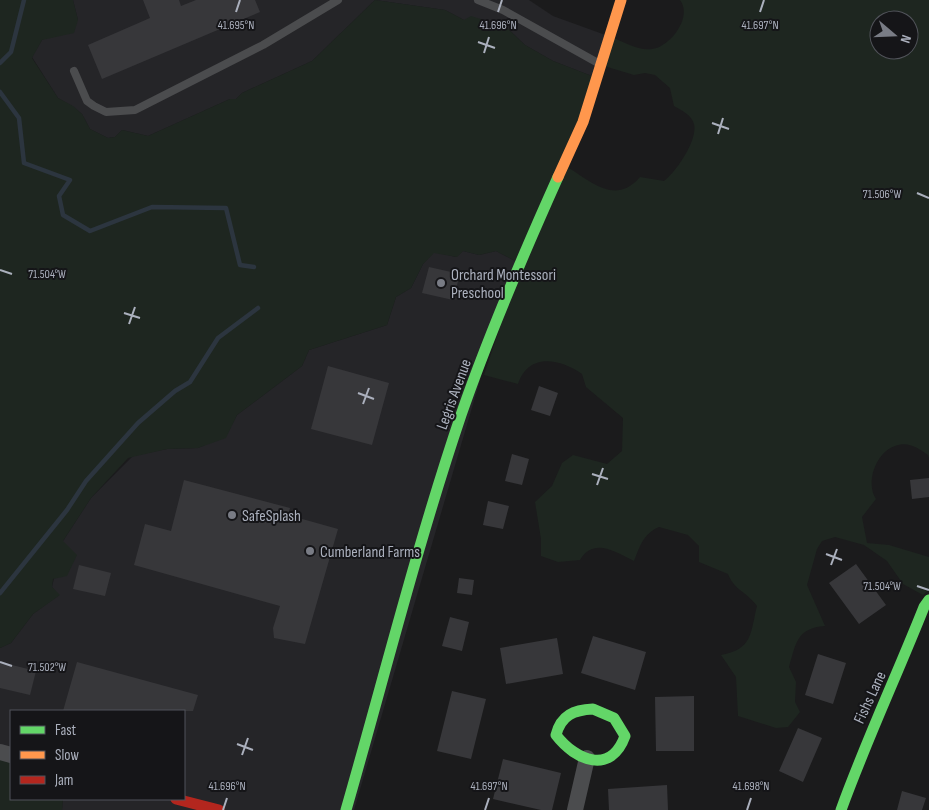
<svg xmlns="http://www.w3.org/2000/svg" width="929" height="810" font-family="'Sofia Sans Condensed',sans-serif">
  <style>
    .built { fill: #252528 }
    .green { fill: #1e2620; fill-rule: evenodd }
    .lines { fill: none; stroke-linecap: round; stroke-linejoin: round }
    .stream { stroke: #2c353f; stroke-width: 4.5 }
    .building { fill: #37373a }
    .lane { stroke: #4b4c4e; stroke-width: 8 }
    .street { stroke: #4b4c4e; stroke-width: 16 }
    .fast { stroke: #63d668; stroke-width: 11 }
    .slow { stroke: #ff974d; stroke-width: 11 }
    .jam { stroke: #b3261e; stroke-width: 11 }
    .ticks { fill: none; stroke: #abb0bd; stroke-width: 2 }
    .poi-dot { fill: #797c85; stroke: #151518; stroke-width: 2 }
    .labels { text-anchor: middle; stroke-width: 4; stroke-linejoin: round; paint-order: stroke }
    .poi-label { font-size: 16px; fill: #abb0bd; stroke: #151518; text-anchor: start }
    .street-label { font-size: 16px; fill: #abb0bd; stroke: #151518 }
    .ticks-label { font-size: 12px; text-anchor: middle; fill: #abb0bd; stroke: #151518; stroke-width: 4; stroke-linejoin: round; paint-order: stroke }
  </style>
  <rect width="100%" height="100%" fill="#1b1b1c"/>
  <path class="built" d="M73,0H529L553,16L611,37L597,78L553,61L525,45L506,27L464,20L445,10L375,0L312,61L242,93L236,99H230L148,136L122,130L115,137L108,138L90,129L82,114L72,106L58,98L32,57L42,40L78,20Z
    M463,251L479,255L496,251L521,264L483,370L354,810H62L63,799H184V711H11V756L0,753V648L11,643L33,614L59,595L52,587L63,541L91,498L133,456L167,449L198,448L226,436L237,415L302,366L309,350L387,325L396,297L411,288L423,264L434,252L456,257Z"/>
  <path class="green" d="M0,0H73L78,20L74,33L42,40L32,58L58,98L73,106L82,114L90,129L108,138L115,137L122,130L148,136L230,99H236L242,93L312,61L375,0L445,10L464,20L471,16L506,27L525,45L553,61L597,78L569,168C593,183 616,205 640,177L664,181C676,172 698,140 694,124C691,114 682,111 674,106L670,88L655,75L645,73L634,75L604,66L611,37C624,42 638,51 652,49C670,47 693,17 680,0H929V458L928,455C918,448 908,441 895,446C876,452 865,483 876,499L862,517L867,543L889,545L929,557V589L923,595L903,584L887,561L864,545L835,537L822,541L817,549L807,585L825,626C797,628 796,643 789,667L796,682L795,702L800,712L788,727L776,728L738,716L736,677L721,655C753,649 750,634 757,606C746,591 735,591 728,574L699,562V546L688,535L659,527C643,534 640,546 634,561C615,552 594,537 580,560L558,562L541,556V539L535,502L552,486L562,463L573,455L607,464L622,451L623,418L586,387L582,374C560,359 529,352 518,384L484,375L521,264L496,251L479,255L463,251L457,257L434,253L423,264L411,288L396,297L387,325L309,350L302,366L237,415L226,438L198,448L167,449L128,458L91,498L63,541L77,555L67,576L53,579L52,587L60,595L33,614L11,643L0,648ZM879,20H909V50H879Z
    M0,753L11,756V799H63L62,810H0Z"/>
  <g class="lines">
    <path class="stream" d="M0,63L11,52L24,0
      M0,92L19,118L24,163L70,180L59,196L63,215L90,231L152,207L226,208L240,265L254,267
      M0,593L67,510L86,481L138,423L175,391L190,382L218,338L258,308"/>
  </g>
  <path class="building" d="M143,0H179L181,6L196,0H255L260,12L102,79L88,45L150,18Z
    M429,267L460,274L453,300L422,293Z
    M328,366L389,383L372,445L311,429Z
    M539,386L558,393L550,416L531,410Z
    M512,454L529,459L522,485L505,481Z
    M929,478V497L912,499L910,480Z
    M184,480L290,508L288,515L338,529L305,644L274,638L273,628L280,606L134,565L145,524L171,531Z
    M488,501L509,506L503,529L483,525Z
    M856,564L886,605L859,624L829,583Z
    M79,565L111,573L105,596L73,589Z
    M459,578L474,580L472,595L457,593Z
    M450,617L469,622L462,651L442,646Z
    M593,636L646,652L635,690L581,673Z
    M557,638L563,674L506,684L500,648Z
    M818,654L846,663L833,704L805,695Z
    M0,662L36,671L30,695L0,688Z
    M77,662L198,695L193,711H63Z
    M452,691L486,699L471,759L437,751Z
    M694,696V751H656L655,697Z
    M798,728L822,738L803,782L779,771Z
    M503,759L561,773L552,810H541L493,799Z
    M667,785L668,810H609L608,789Z
    M902,791L926,798L922,810H897Z"/>
  <g class="lines">
    <path class="lane" d="M478,0L503,10L598,63
      M74,71L87,101L94,106L106,112L135,110L263,45L338,0"/>
    <path class="street" d="M0,752L11,755
      M575,810L587,758"/>
    <path class="fast" d="M593,709L614,718L625,736C611,775 576,761 556,735C561,715 574,710 593,709Z
      M346,810C384,678 417,545 461,415C489,334 523,255 558,177
      M841,810C866,741 897,675 924,607L929,600"/>
    <path class="slow" d="M558,177L583,122L621,0"/>
    <path class="jam" d="M176,799L219,810"/>
  </g>
  <path class="ticks" d="M236,12L240,0M498,12L502,0M760,12L764,0M478,42L495,48M484,53L489,37M712,123L729,129M718,134L723,118M917,193L929,198M0,270L12,274M124,313L140,318M129,324L135,307M358,393L374,399M363,404L369,388M592,474L608,479M597,485L603,468M826,554L842,560M831,565L837,549M917,586L929,590M0,662L12,666M237,744L253,750M242,755L248,738M223,810L227,798M485,810L489,798M747,810L751,798"/>
  <g class="poi-dot">
    <circle cx="441" cy="283" r="5"/>
    <circle cx="232" cy="515" r="5"/>
    <circle cx="310" cy="551" r="5"/>
  </g>
  <g class="labels">
    <g class="poi-label">
      <text x="451" y="280">Orchard Montessori<tspan x="451" dy="18">Preschool</tspan></text>
      <text x="242" y="521">SafeSplash</text>
      <text x="320" y="557">Cumberland Farms</text>
    </g>
    <g class="street-label">
      <text transform="translate(453 394) rotate(-70)" y="6">Legris Avenue</text>
      <text transform="translate(869 697) rotate(-65)" y="6">Fishs Lane</text>
    </g>
  </g>
  <g class="ticks-label">
    <text x="498" y="29">41.696°N</text>
    <text x="760" y="29">41.697°N</text>
    <text x="236" y="29">41.695°N</text>
    <text x="882" y="198">71.506°W</text>
    <text x="47" y="278">71.504°W</text>
    <text x="882" y="590">71.504°W</text>
    <text x="47" y="671">71.502°W</text>
    <text x="227" y="790">41.696°N</text>
    <text x="489" y="790">41.697°N</text>
    <text x="751" y="790">41.698°N</text>
  </g>
  <rect x="10" y="710" width="175" height="90" fill="#151518" stroke="#51535a"/>
  <rect x="20" y="726" width="25" height="8" fill="#63d668" stroke="#51535a"/>
  <text x="55" y="735" font-size="15" fill="#abb0bd">Fast</text>
  <rect x="20" y="751" width="25" height="8" fill="#ff974d" stroke="#51535a"/>
  <text x="55" y="760" font-size="15" fill="#abb0bd">Slow</text>
  <rect x="20" y="776" width="25" height="8" fill="#b3261e" stroke="#51535a"/>
  <text x="55" y="785" font-size="15" fill="#abb0bd">Jam</text>
  <g transform="translate(894 35) rotate(109)"><circle r="24" fill="#151518" stroke="#51535a"/>
  <path d="M0-4L9 19L0 12L-9 19Z" fill="#797c85"/>
  <text y="-8" font-size="14" font-weight="bold" text-anchor="middle" fill="#abb0bd">N</text>
  </g>
</svg>
